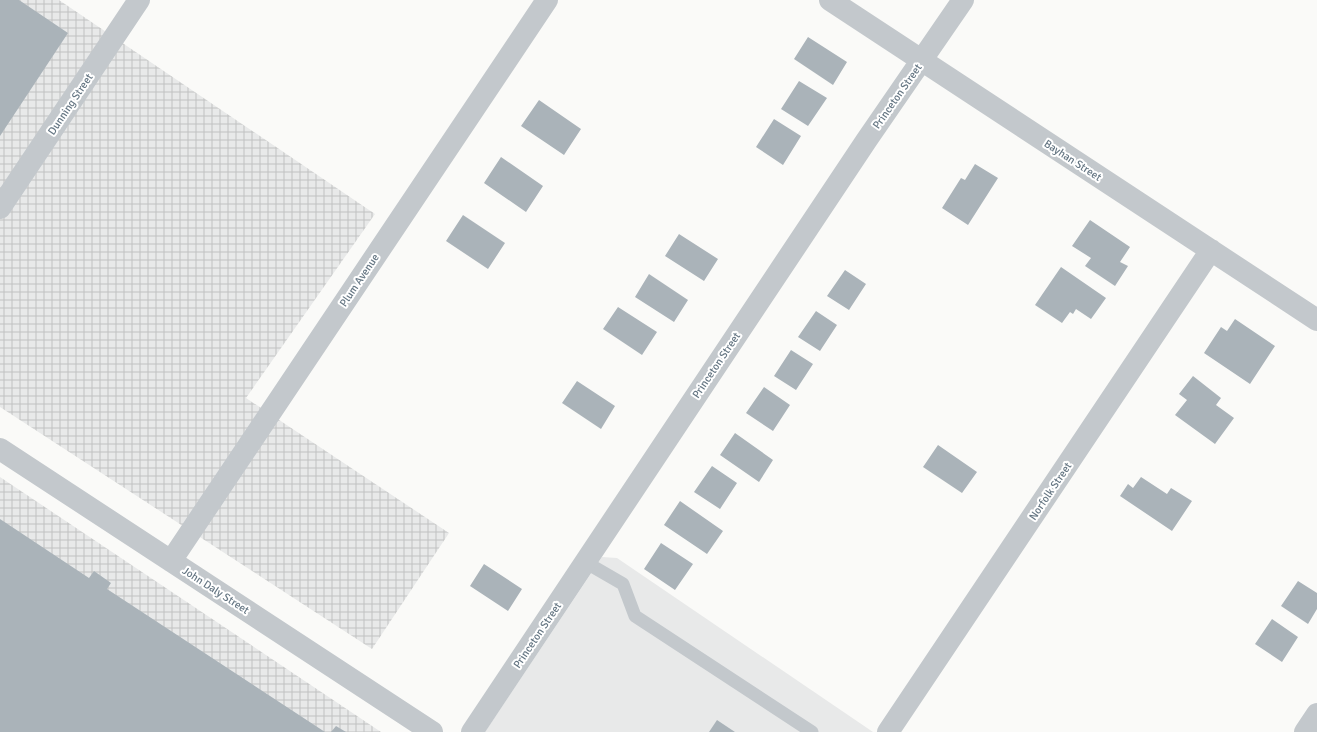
<svg xmlns="http://www.w3.org/2000/svg" width="1317" height="732" font-family="Signika,sans-serif">
  <style>
    .built { fill: #e8e9e9 }
    .industrial { fill: url(#industrial-grid) }
    .building { fill: #aab3b9 }
    .lines { fill: none; stroke-linecap: round; stroke-linejoin: round }
    .lane { stroke: #c3c8cc; stroke-width: 13 }
    .street { stroke: #c3c8cc; stroke-width: 22 }
    .labels { text-anchor: middle; stroke-width: 4; stroke-linejoin: round; paint-order: stroke }
    .street-label { font-size: 11px; fill: #657683; stroke: #fff }
  </style>
  <defs>
    <pattern id="industrial-grid" width="8" height="8" patternUnits="userSpaceOnUse"><rect width="8" height="8" fill="#e8e9e9"/><path d="M0 4h8M4 0v8" fill="none" stroke="#c0c1c2"/></pattern>
  </defs>
  <rect width="100%" height="100%" fill="#fafaf8"/>
  <path class="built" d="M602,557L617,558L873,732H485Z"/>
  <path class="industrial" d="M0,0H59L375,214L246,398L449,533L372,649L0,407Z
    M0,477L381,732H0Z"/>
  <path class="building" d="M0,0H19L68,33L0,136Z
    M808,37L847,62L833,85L794,59Z
    M799,81L827,98L808,126L781,109Z
    M539,100L581,129L564,155L521,126Z
    M774,119L801,136L783,165L756,147Z
    M501,157L543,186L526,212L484,183Z
    M975,164L998,178L968,225L942,208L961,178L965,180Z
    M463,215L505,243L488,269L446,241Z
    M1090,220L1130,247L1120,262L1128,266L1115,286L1085,266L1091,258L1072,246Z
    M679,234L718,259L704,281L665,256Z
    M1061,267L1106,298L1091,319L1076,309L1073,314L1070,312L1062,323L1035,305Z
    M845,270L866,284L849,310L827,296Z
    M649,274L688,300L674,322L635,297Z
    M618,307L657,332L642,355L603,329Z
    M816,311L837,325L820,351L798,337Z
    M1235,319L1275,346L1250,384L1204,353L1221,327L1227,331Z
    M791,350L813,364L796,390L774,376Z
    M1193,376L1221,398L1216,405L1234,418L1215,444L1175,415L1187,400L1179,394Z
    M577,381L615,406L601,429L562,403Z
    M764,387L790,405L773,431L746,413Z
    M735,433L773,460L759,482L720,455Z
    M938,445L977,472L962,493L923,467Z
    M712,466L737,483L720,509L694,492Z
    M1141,477L1167,494L1171,488L1192,501L1172,531L1120,496L1128,484L1133,488Z
    M680,501L723,531L707,554L664,525Z
    M0,519L89,578L94,571L111,583L107,589L325,732H0Z
    M661,543L693,564L675,590L644,569Z
    M484,564L522,589L508,611L470,586Z
    M1298,581L1317,593V609L1308,624L1281,606Z
    M1272,619L1298,637L1282,662L1255,644Z
    M717,720L735,732H709Z
    M336,726L346,732H331Z"/>
  <g class="lines">
    <path class="lane" d="M585,562L623,584L635,616L812,732"/>
    <path class="street" d="M830,0L1317,320
      M0,208L139,0
      M0,449L432,732
      M171,561L547,0
      M472,732L866,141L963,0
      M888,732L1211,250
      M1305,732L1317,714"/>
  </g>
  <g class="labels">
    <g class="street-label">
      <text transform="translate(897 96) rotate(-55)" y="4">Princeton Street</text>
      <text transform="translate(70 104) rotate(-56)" y="4">Dunning Street</text>
      <text transform="translate(1073 160) rotate(33)" y="4">Bayhan Street</text>
      <text transform="translate(359 280) rotate(-56)" y="4">Plum Avenue</text>
      <text transform="translate(716 365) rotate(-56)" y="4">Princeton Street</text>
      <text transform="translate(1050 491) rotate(-56)" y="4">Norfolk Street</text>
      <text transform="translate(216 590) rotate(33)" y="4">John Daly Street</text>
      <text transform="translate(537 635) rotate(-56)" y="4">Princeton Street</text>
    </g>
  </g>
</svg>
